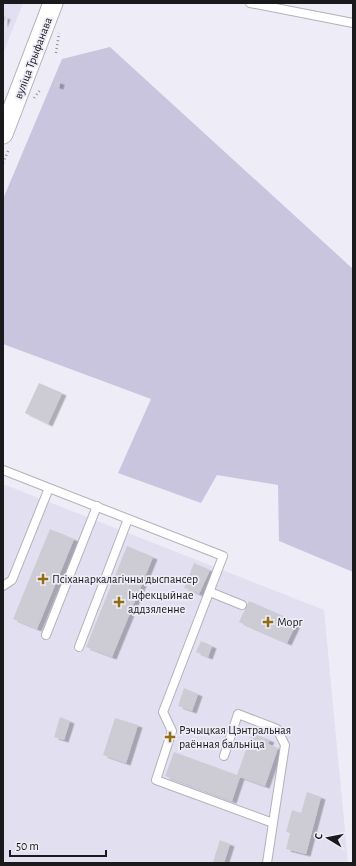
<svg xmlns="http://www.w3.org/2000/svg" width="356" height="866" font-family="'Alegreya Sans',sans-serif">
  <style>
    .built { fill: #e2dff0 }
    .green { fill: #cac5df }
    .building { fill: #cdccd5; filter: url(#shadow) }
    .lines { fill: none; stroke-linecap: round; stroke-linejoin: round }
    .service-casing { stroke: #b2b1ba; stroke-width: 10 }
    .tertiary-casing { stroke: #b2b1ba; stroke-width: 21 }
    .path { stroke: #919096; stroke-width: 2.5; stroke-dasharray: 1 3; stroke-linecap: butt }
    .service { stroke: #fff; stroke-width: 8 }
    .tertiary { stroke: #fff; stroke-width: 19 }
    .poi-dot { fill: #916c12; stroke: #eeecf6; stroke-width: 1.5 }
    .labels { text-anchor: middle; stroke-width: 3.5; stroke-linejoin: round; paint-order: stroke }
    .street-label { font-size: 12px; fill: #1a191c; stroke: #eeecf6 }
    .poi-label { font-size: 12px; fill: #1a191c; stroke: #eeecf6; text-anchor: start }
  </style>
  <defs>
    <filter id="shadow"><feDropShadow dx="4.5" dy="2.5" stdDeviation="0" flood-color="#0004"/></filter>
  </defs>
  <rect width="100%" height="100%" fill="#eeecf6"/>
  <path class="built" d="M3,3H23L3,54Z
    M3,484L324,610L348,863H3Z"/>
  <path class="green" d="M110,47L353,269V572L279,541L278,485L217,475L201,503L118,473L151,399L3,344V199L62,59Z"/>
  <path class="building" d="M3,16L6,17L3,25Z
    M55,81L60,82L59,87L55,86Z
    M39,383L62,393L48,424L25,413Z
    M50,529L74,539L37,629L13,619Z
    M127,546L153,557L112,657L86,647Z
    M194,563L210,570L199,594L184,588Z
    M249,601L297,622L287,643L239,622Z
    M201,641L212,646L208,657L196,652Z
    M184,688L198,694L192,711L178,706Z
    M60,717L70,721L64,740L54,737Z
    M115,718L138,725L126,763L103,755Z
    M252,733L270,740L268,744L278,748L265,786L240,777L232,801L165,776L174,752L237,775Z
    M307,792L321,797L306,854L286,849L290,833L286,832L292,810L301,813Z
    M220,840L230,844L224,863L213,862Z"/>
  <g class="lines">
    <defs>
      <path id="service" d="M250,3L353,23
        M3,470L223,556L163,712L172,731L156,780L273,823L267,863
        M3,586L12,580L49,488
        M210,592L242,605
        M46,635L97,506
        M79,647L128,519
        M224,756L238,714L277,729L285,745L273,823"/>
      <path id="tertiary" d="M3,134L53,3"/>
    </defs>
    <use href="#service" class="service-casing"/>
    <use href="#tertiary" class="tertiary-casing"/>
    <path class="path" d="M56,53L59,33
      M34,98L41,89
      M3,163L9,149"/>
    <use href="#service" class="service"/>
    <use href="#tertiary" class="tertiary"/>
  </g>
  <g class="poi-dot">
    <path d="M41 573h4v4h4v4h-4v4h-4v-4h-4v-4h4z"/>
    <path d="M117 596h4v4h4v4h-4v4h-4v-4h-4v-4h4z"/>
    <path d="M266 616h4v4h4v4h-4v4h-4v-4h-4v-4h4z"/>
    <path d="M168 731h4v4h4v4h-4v4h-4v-4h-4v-4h4z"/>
  </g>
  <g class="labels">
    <g class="street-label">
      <text transform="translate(33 58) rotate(-69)" y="4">вуліца Трыфанава</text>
    </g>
    <g class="poi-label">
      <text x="52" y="583">Псіханаркалагічны дыспансер</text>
      <text x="128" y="599">Інфекцыйнае<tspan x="128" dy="14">аддзяленне</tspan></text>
      <text x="277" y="626">Морг</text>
      <text x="179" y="734">Рэчыцкая Цэнтральная<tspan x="179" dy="14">раённая бальніца</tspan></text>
    </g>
  </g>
  <rect width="356" height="866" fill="none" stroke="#1a191c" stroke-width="8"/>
  <g transform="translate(328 838) rotate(280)" stroke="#eeecf6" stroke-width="3" paint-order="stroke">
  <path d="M0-3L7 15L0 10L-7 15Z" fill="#1a191c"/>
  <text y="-6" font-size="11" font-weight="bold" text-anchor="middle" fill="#1a191c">С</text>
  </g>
  <path d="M10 850v6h96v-6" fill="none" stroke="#1a191c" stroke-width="2"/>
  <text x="16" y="850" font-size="12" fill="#1a191c" stroke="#eeecf6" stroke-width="3" paint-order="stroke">50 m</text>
</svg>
